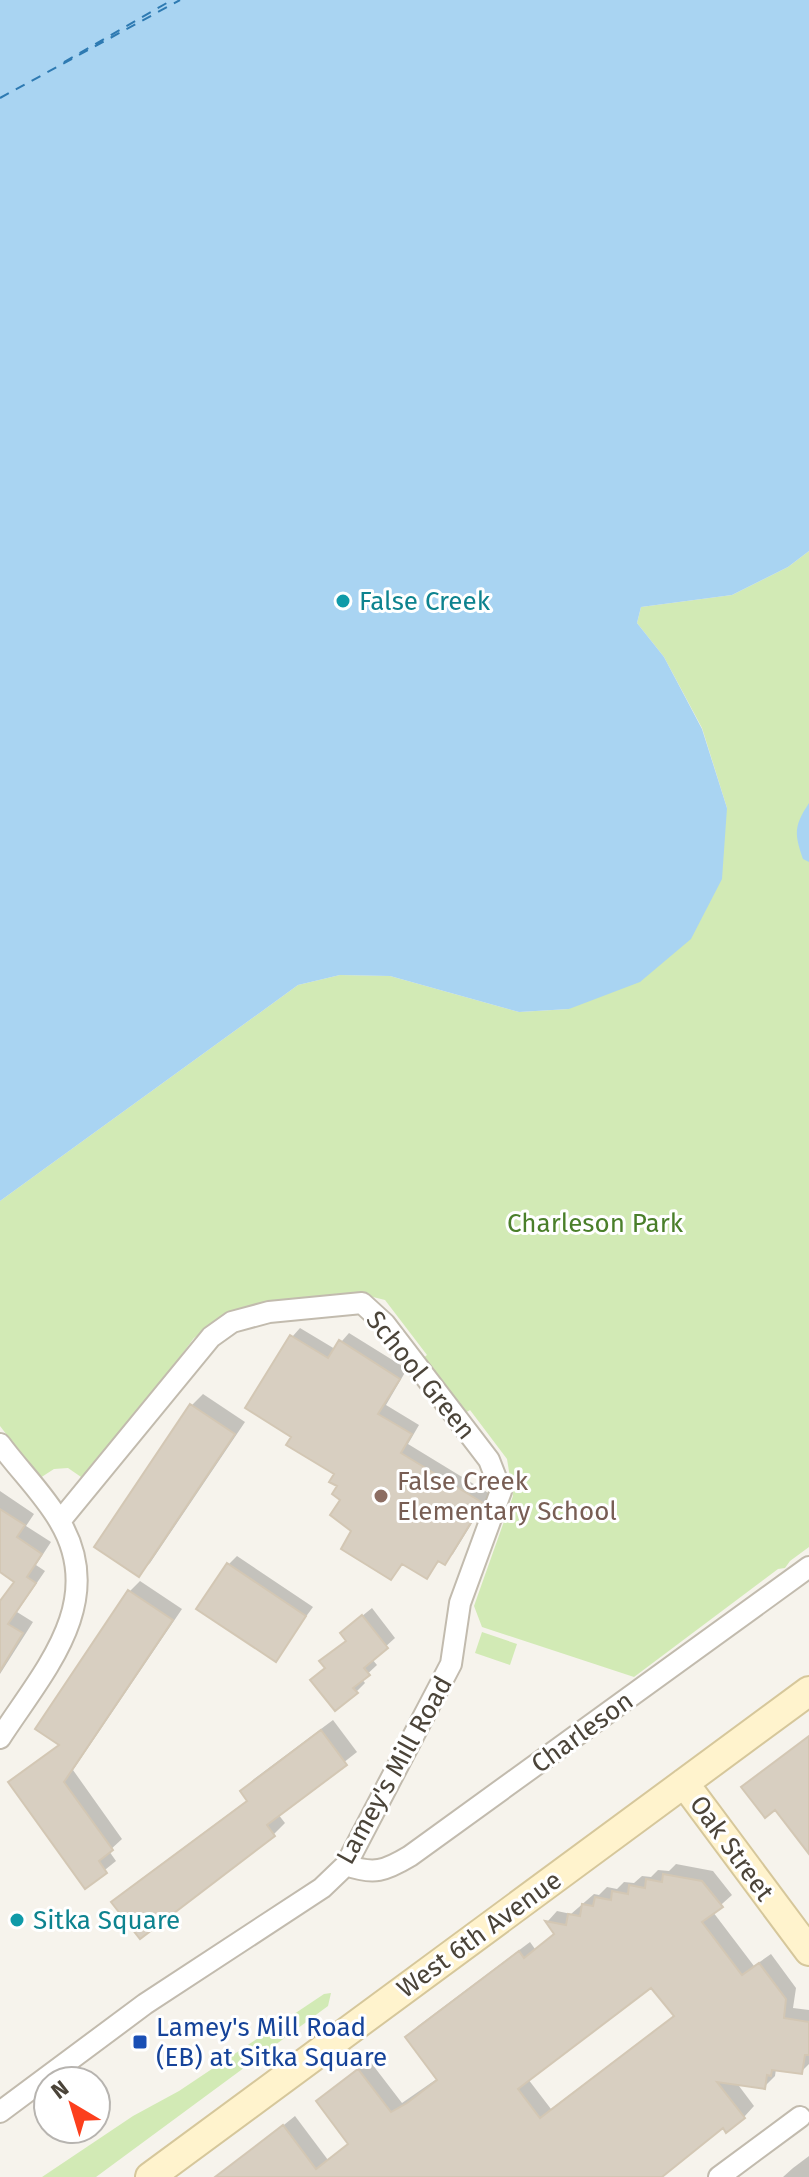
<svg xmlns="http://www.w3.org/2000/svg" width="809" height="2177" font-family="'Fira Sans',sans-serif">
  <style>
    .green { fill: #d2eab5 }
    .water { fill: #a9d4f2 }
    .shadow { fill: #0003; fill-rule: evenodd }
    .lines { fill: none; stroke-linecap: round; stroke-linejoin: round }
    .ferry { stroke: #2e7ab2; stroke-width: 2; stroke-dasharray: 10 8; stroke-linecap: butt }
    .building { fill: #d8cfc1; stroke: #d3c7b4; stroke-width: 2; fill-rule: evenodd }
    .street-casing { stroke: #c2bbae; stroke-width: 24 }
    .secondary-casing { stroke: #d6c79b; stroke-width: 32 }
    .street { stroke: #fff; stroke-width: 20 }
    .secondary { stroke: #fff3cd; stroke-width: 28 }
    .culture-dot { fill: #0f9aa8; stroke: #fff; stroke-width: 3 }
    .education-dot { fill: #8d6e63; stroke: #fff; stroke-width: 3 }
    .transit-dot { fill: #1a4fb4; stroke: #fff; stroke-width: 3 }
    .labels { text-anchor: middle; stroke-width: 6; stroke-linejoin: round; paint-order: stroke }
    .culture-label { font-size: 26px; fill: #0d838f; stroke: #fff; text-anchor: start }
    .park-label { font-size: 26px; fill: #4a7f2a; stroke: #fff }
    .street-label { font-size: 26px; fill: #4b4439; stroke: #fff }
    .education-label { font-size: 26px; fill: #785e54; stroke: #fff; text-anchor: start }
    .transit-label { font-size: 26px; fill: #164399; stroke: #fff; text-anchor: start }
  </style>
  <rect width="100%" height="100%" fill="#f6f3ec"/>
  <path class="green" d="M809,551V1547L790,1561L785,1568L778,1569L634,1677L482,1627L474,1606L513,1496L507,1459L470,1410L465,1413L422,1359L427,1355L385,1300L369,1296L254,1308L216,1323L194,1338L114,1446L84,1479L68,1468L54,1469L40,1478L0,1426V1201L298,985L340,975L390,976L519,1012L569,1009L727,808L702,728L664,657L637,623L641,607L732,595L788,567Z
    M482,1632L517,1644L510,1665L475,1653Z
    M331,1993L328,2006L96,2177H42L133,2116L179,2091L324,1994Z"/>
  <path class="water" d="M0,0H809V551L788,567L732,595L641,607L637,623L664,657L702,729L727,808L722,879L691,939L640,982L569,1009L519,1012L390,976L340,975L298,985L0,1201Z
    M809,803V862L803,859C794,833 794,826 809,803Z"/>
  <path class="shadow" d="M300,1328L335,1349L349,1333L407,1369L386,1405L419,1425L408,1444L490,1494L453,1554L444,1562L440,1560L427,1577L404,1563L391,1578L343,1499L337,1473L294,1436L292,1337Z
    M203,1394L245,1422L150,1563L138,1574L191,1406Z
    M0,1491L34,1514L26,1526L51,1542L36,1565L45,1571L17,1612L33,1622L0,1674V1602L16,1581L0,1570Z
    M237,1556L313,1607L275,1659L229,1564Z
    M140,1581L182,1609L73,1770L122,1839L109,1851L116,1861L85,1886L11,1782L60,1744L37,1728L130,1591Z
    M372,1608L395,1638L372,1659L377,1665L362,1679L365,1683L356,1692L326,1667L330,1653L348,1640L351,1625Z
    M333,1720L357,1752L278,1814L285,1823L274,1834L125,1891L249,1799L242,1791L254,1779Z
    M676,1864L713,1871L732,1895L713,1912L754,1966L771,1954L796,1988L793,2008L809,2010V2064L801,2072L776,2069L775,2076L764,2087L736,2082L754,2106L744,2117L723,2125L661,2177H235L229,2169L295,2116L328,2160L350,2143L318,2101L329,2091L369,2060L402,2103L438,2078L408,2037L418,2026L530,1942L535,1949L556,1933L548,1921L557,1911L571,1914L594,1894L599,1895L607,1887L617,1889L624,1882L634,1883L642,1876L651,1877L658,1870L669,1871ZM652,1985L675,2015L551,2109L528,2079Z
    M809,2156V2177H783L793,2168Z"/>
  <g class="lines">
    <path class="ferry" d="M64,62L172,0
      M0,98L180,0"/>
  </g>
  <path class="building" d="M290,1335L328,1358L339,1340L400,1379L378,1414L412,1434L401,1453L483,1503L445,1565L438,1561L427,1579L402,1564L391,1580L341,1549L351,1531L330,1515L340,1500L332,1494L337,1486L329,1482L334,1474L286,1445L291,1437L245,1408Z
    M190,1404L235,1434L139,1577L94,1547Z
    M0,1509L25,1525L17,1537L42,1554L27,1577L36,1583L8,1624L23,1633L0,1671V1601L14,1582L0,1572Z
    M227,1563L306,1616L276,1662L196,1609Z
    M128,1590L173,1620L64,1782L113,1850L99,1861L107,1873L85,1889L8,1782L59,1745L35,1729Z
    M362,1615L388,1648L364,1668L370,1675L353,1688L358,1693L335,1711L310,1680L325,1668L319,1661L346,1641L340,1633Z
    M321,1730L347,1765L267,1825L275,1836L140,1939L111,1902L247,1801L240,1791Z
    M809,1736V1854L775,1810L765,1818L741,1787Z
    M663,1874L702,1881L723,1907L702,1922L742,1975L759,1963L786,1999L784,2018L809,2022V2055H805L802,2074L772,2070L771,2076L767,2075L765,2089L717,2082L745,2118L726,2133L723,2128L662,2177H215L283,2125L316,2169L348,2144L316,2101L358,2069L391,2112L407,2103L437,2080L405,2037L519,1951L524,1958L554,1934L545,1921L566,1925L568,1914L580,1916L582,1904L593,1906L595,1897L611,1900L612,1891L628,1894L629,1885L645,1888L646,1879L662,1882ZM651,1988L674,2016L540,2118L518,2089Z"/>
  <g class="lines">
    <defs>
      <path id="street" d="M0,1444C19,1470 44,1494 60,1522C108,1603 42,1673 0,1738
        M346,1865C374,1875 385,1871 410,1856L809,1567
        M0,2112L145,2004L322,1888L346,1865L451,1664L460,1603L501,1491L489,1460L385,1324L362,1303L269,1312L232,1322L211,1337L60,1521
        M719,2177L800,2117"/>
      <path id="secondary" d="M684,1783L809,1951
        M150,2177L809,1691"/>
    </defs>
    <use href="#street" class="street-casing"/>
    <use href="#secondary" class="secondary-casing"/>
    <use href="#street" class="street"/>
    <use href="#secondary" class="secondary"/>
  </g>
  <g class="culture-dot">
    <circle cx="343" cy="601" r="8"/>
    <circle cx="17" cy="1920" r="8"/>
  </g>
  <circle class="education-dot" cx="381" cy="1496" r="8"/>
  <rect class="transit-dot" x="132" y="2034" width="16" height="16" rx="4"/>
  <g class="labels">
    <g class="culture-label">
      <text x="359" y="610">False Creek</text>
      <text x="33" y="1929">Sitka Square</text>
    </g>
    <g class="park-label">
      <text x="595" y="1232">Charleson Park</text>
    </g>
    <g class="street-label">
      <text transform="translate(421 1375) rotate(51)" y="9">School Green</text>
      <text transform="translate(582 1732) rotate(-36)" y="9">Charleson</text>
      <text transform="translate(394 1770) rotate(-61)" y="9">Lamey's Mill Road</text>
      <text transform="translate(732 1848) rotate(54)" y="9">Oak Street</text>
      <text transform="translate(479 1934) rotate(-36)" y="9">West 6th Avenue</text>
    </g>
    <g class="education-label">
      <text x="397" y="1490">False Creek<tspan x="397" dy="30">Elementary School</tspan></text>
    </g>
    <g class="transit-label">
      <text x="156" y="2036">Lamey's Mill Road<tspan x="156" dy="30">(EB) at Sitka Square</tspan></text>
    </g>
  </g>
  <g transform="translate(72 2105) rotate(322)"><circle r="38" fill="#ffffff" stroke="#b7b4b0" stroke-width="2"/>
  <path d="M0-6L14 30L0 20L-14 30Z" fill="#fc3f1d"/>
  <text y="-12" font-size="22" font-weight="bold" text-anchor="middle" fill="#4b4439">N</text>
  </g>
</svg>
